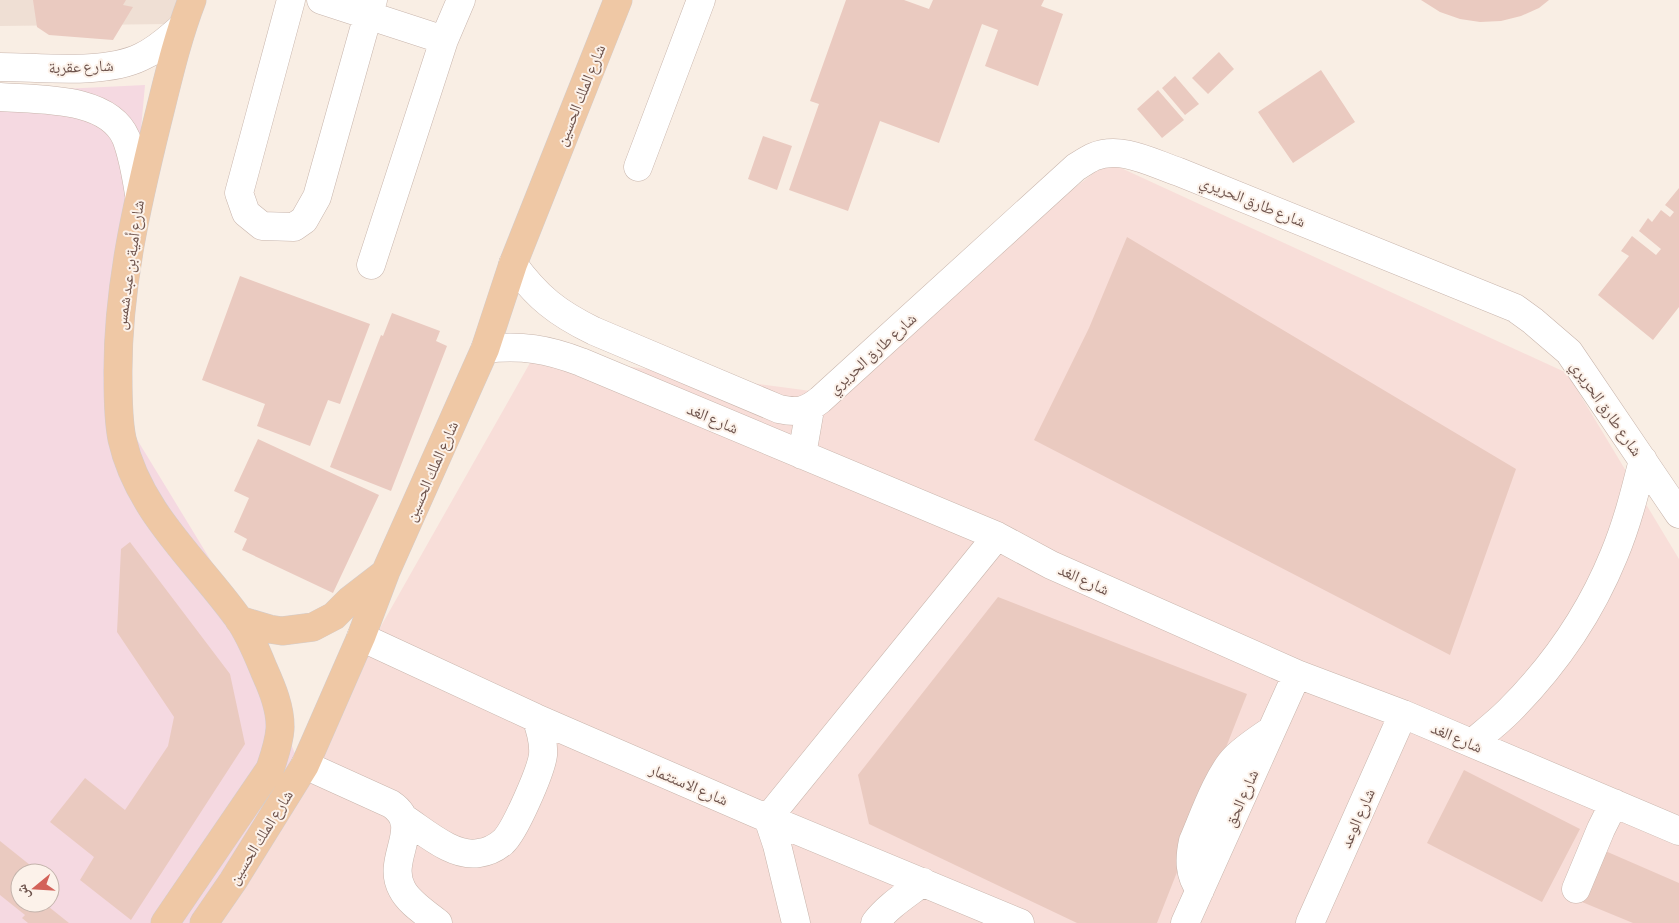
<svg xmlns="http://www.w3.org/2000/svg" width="1679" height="923" font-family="'Asap Condensed','Noto Naskh Arabic',sans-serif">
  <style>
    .residential { fill: #efdfd4 }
    .commercial { fill: #f8ded9 }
    .medical { fill: #f5d9e1; fill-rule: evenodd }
    .building { fill: #eacac0 }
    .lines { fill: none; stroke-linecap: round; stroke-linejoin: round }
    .minor-casing { stroke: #c8b5ac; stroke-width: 29 }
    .major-casing { stroke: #d4ccca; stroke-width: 29 }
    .minor { stroke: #fff; stroke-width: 28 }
    .major { stroke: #efc8a5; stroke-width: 28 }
    .labels { text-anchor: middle; stroke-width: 4; stroke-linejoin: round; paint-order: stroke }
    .street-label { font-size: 16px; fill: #6e544d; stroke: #fcf2ea }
  </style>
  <rect width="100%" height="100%" fill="#f9eee4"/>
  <path class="residential" d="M0,0H180L170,24L0,26Z"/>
  <path class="commercial" d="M1108,162L1567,373L1679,559V923H213L535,354L811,391Z"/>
  <path class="medical" d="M145,85L116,405L233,597L297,759L193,923H0V92ZM20,873H50V903H20Z"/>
  <path class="building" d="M33,0H126L123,5L133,7L113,40L49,35L37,27Z
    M846,0H904L929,9L933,0H1044L1041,6L1063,14L1038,86L985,66L998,30L982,24L939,143L880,121L848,211L789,190L819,104L810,101Z
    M1421,0H1549L1539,8L1521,16L1501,21L1480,22L1460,19L1440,12Z
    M1219,52L1234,69L1208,94L1192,78Z
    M1321,70L1355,122L1293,163L1258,112Z
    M1175,76L1199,104L1185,115L1162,88Z
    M1158,90L1184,120L1162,138L1137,109Z
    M763,136L792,146L777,190L748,179Z
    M1679,188V307L1653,340L1598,295L1629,256L1621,251L1632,236L1656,255L1661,249L1639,231L1648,218L1652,222L1661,210L1670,217L1674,212L1665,205Z
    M1127,237L1516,469L1450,655L1034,440L1089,328Z
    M240,276L370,324L340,404L328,400L310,446L257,426L265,404L202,380Z
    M392,313L440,331L436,341L447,346L391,491L330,467L381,335L383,336Z
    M258,439L379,495L333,593L242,550L247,539L234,532L249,498L234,491Z
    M130,542L230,674L245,744L131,920L80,880L94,857L50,822L85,778L125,810L168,746L174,717L117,632L121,549Z
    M998,597L1247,694L1157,923H1077L869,824L858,775Z
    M1464,770L1580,829L1542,902L1427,843Z
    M0,841L40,873H20V903H44L69,923H28L22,918L25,915L0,895Z
    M1603,850L1679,883V923H1633L1582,902Z"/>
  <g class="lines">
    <defs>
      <path id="minor" d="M291,0L239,193L246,213L262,226L294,227L304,220L317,197L368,15L373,0
        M321,0L444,40
        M0,67C41,67 104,75 141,57C157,50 168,39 181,28
        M0,97C37,100 108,96 126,138C133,156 136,175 139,194
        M638,167L701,0
        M513,264C537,297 557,313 594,331L779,409C797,413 805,412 820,400L1076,167C1081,164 1087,160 1093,157C1121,145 1152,163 1179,172L1515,308L1533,321L1569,352L1679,514
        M371,265L444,40L461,0
        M485,349C522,345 547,349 581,362L997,536L1051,565L1297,674L1403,714L1679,831
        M802,455L810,409
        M361,637L536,718L755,813L1020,923
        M1472,743C1484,733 1497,723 1509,711C1554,666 1590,614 1614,555C1627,524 1635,492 1643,460
        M305,765L391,804C425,827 385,858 402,889C409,903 426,913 438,923
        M405,819C425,832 454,858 479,853C488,852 496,848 503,842C515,831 541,771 543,755C544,742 541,731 536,718
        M1576,889L1601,829L1614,803
        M1200,890C1189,875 1189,859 1193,841C1203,818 1218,775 1235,758C1245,748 1257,740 1269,732
        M796,923L777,845L768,818L997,536
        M875,923C888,906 906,895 923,882
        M1185,923L1297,674
        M1310,923L1403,714"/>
      <path id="major" d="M239,620L269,629L282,631L313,627L334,616L350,600L385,573
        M165,923L270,769C274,757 279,743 280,729C281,709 272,688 264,670C257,653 249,633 238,618C196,560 138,511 122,439C118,419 118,397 118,377C117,289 137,204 158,119C168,79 177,39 192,0
        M204,923L233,881L305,765L361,637L386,571L485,349L513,264L618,0"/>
    </defs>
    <use href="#minor" class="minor-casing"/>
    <use href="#major" class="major-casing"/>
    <use href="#minor" class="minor"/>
    <use href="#major" class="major"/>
  </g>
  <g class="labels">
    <g class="street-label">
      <text transform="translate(81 66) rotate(-2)" y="6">شارع عقربة</text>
      <text transform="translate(580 95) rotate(-68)" y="6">شارع الملك الحسين</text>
      <text transform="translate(1253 201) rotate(22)" y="6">شارع طارق الحريري</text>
      <text transform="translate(129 265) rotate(-82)" y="6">شارع أمية بن عبد شمس</text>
      <text transform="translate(872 353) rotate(-42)" y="6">شارع طارق الحريري</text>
      <text transform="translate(1607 408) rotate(55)" y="6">شارع طارق الحريري</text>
      <text transform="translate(713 418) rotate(23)" y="6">شارع الغد</text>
      <text transform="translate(431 471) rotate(-66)" y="6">شارع الملك الحسين</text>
      <text transform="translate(1084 579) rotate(24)" y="6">شارع الغد</text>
      <text transform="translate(1457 737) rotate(23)" y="6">شارع الغد</text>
      <text transform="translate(689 784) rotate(23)" y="6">شارع الاستثمار</text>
      <text transform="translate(1241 798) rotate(-66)" y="6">شارع الحق</text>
      <text transform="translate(1357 818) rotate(-66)" y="6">شارع الوعد</text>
      <text transform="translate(260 837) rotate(-58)" y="6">شارع الملك الحسين</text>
    </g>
  </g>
  <g transform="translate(35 888) rotate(252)"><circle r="24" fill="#fcf2ea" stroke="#c3b3ab"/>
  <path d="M0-4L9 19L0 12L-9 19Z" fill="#d36259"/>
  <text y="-8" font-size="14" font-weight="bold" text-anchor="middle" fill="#6e544d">ش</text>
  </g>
</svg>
